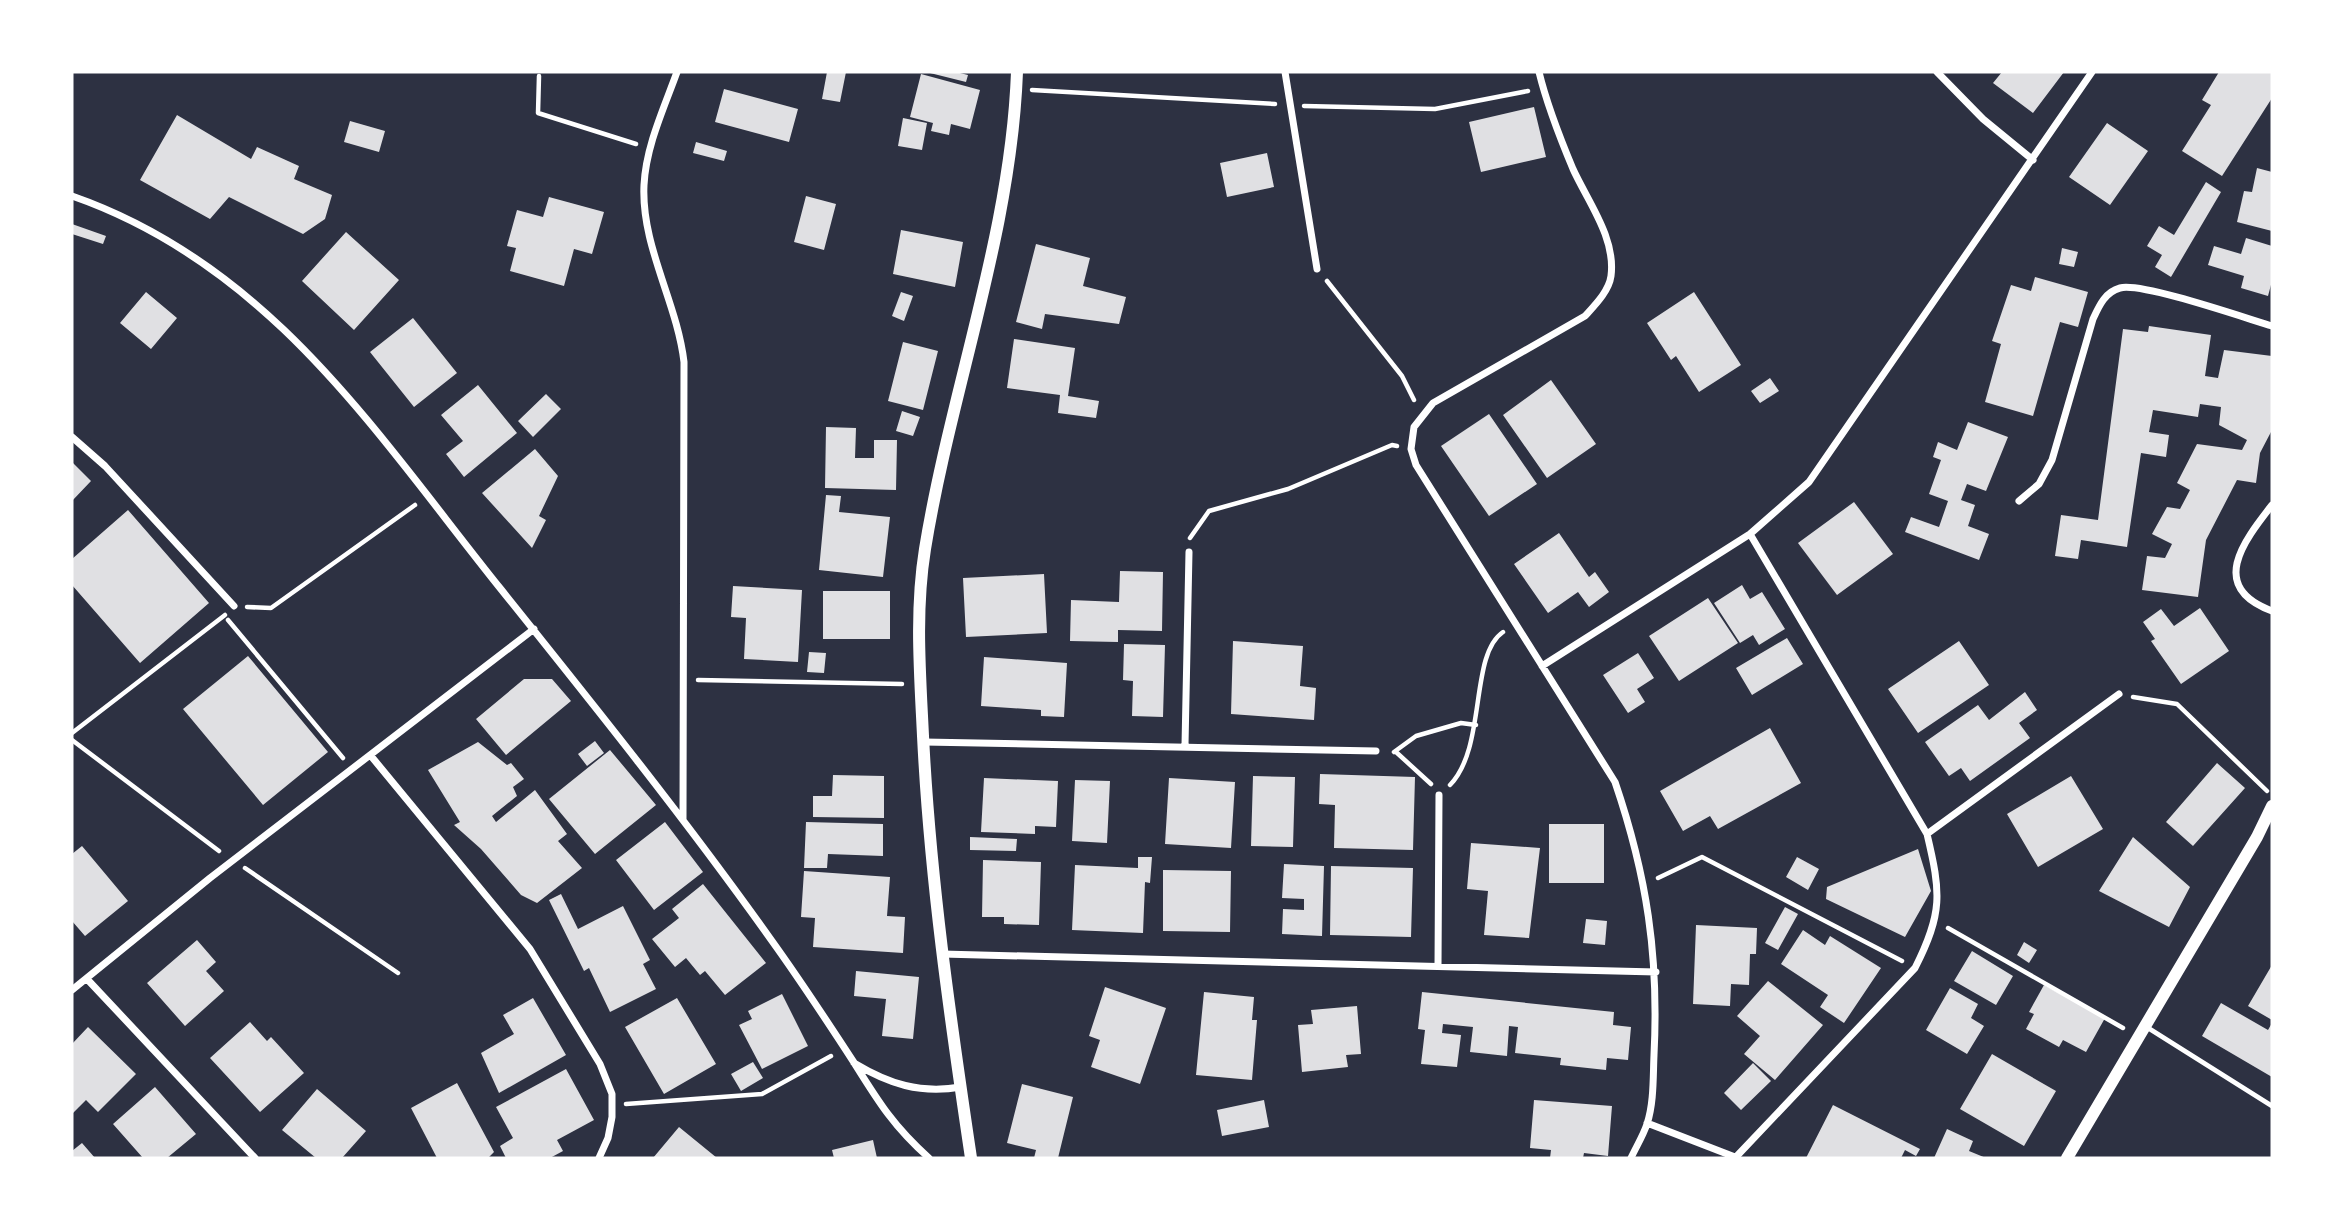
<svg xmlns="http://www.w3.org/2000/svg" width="2344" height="1230" font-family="'Fira Sans Condensed',sans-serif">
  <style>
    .building { fill: #e0e0e3 }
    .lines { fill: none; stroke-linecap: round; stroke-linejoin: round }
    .path { stroke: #fff; stroke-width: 4.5 }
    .service { stroke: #fff; stroke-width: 5 }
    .minor { stroke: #fff; stroke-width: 7 }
    .tertiary { stroke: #fff; stroke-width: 12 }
  </style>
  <rect width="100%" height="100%" fill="#2d3142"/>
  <path class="building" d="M827,72H846L840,102L822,99Z
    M956,72L968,75L966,82L930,73Z
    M2002,72H2064L2033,113L1993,83Z
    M2219,72H2272V98L2222,176L2182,151L2211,105L2202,100Z
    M921,74L980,90L970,129L951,124L949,135L931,131L933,123L910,117Z
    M724,89L798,109L789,142L715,122Z
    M1534,107L1546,157L1481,172L1469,122Z
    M177,115L251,159L257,147L299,166L294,179L332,195L325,219L303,234L229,197L210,219L140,180Z
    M903,118L927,123L922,150L898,146Z
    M350,121L385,131L379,152L344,142Z
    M2107,123L2148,151L2110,205L2069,177Z
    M696,142L727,151L724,161L693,153Z
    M1267,153L1274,187L1227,197L1220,163Z
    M2257,168L2272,172V231L2237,222L2244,191L2252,192Z
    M2206,182L2221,192L2171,277L2155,267L2162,255L2147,246L2159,226L2174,235Z
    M806,196L836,204L824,250L794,242Z
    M549,197L604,212L592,254L574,249L564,286L510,271L516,248L507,246L517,210L543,217Z
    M72,224L106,236L103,244L72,234Z
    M901,230L963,242L955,287L893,274Z
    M346,232L399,280L354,330L302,281Z
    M2246,238L2272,246V281L2268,296L2241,288L2244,276L2208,265L2214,246L2241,254Z
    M1036,244L1090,258L1083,286L1126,297L1119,324L1045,314L1042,329L1016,322Z
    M2062,248L2078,252L2074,267L2059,264Z
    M2035,277L2088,292L2078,327L2060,322L2033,416L1985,402L2001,344L1992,341L2011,285L2031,291Z
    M146,292L177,318L151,349L120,323Z
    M901,292L913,296L904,321L892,316Z
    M1694,292L1741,365L1699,392L1676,356L1671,360L1647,323Z
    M413,318L457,373L414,407L370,352Z
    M2149,326L2211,335L2205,376L2218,378L2224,350L2272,356V430L2260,453L2256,483L2237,480L2206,540L2198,597L2142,590L2147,556L2165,558L2172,544L2152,534L2167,507L2180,509L2190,490L2177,483L2197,444L2242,450L2247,440L2219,425L2221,407L2200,404L2198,417L2153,410L2149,432L2169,435L2166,457L2141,453L2127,547L2081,540L2078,559L2055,556L2061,515L2098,520L2123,329L2148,332Z
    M1014,339L1075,348L1068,396L1099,401L1096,418L1058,413L1060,395L1007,388Z
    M903,342L938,351L923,410L888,401Z
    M1770,378L1779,391L1760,403L1751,391Z
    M1551,380L1596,444L1547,478L1503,415Z
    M478,385L517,433L464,477L446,454L463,441L441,415Z
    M546,394L561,409L533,437L518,421Z
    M902,411L920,417L913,436L896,431Z
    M1489,414L1537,484L1489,516L1441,446Z
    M1968,422L2008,437L1986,491L1967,484L1961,500L1975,505L1968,526L1989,534L1979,560L1905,532L1911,517L1939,527L1948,501L1929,494L1941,460L1933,457L1938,442L1957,450Z
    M826,427L856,428L855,458H874V440H897L896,490L825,488Z
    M535,449L558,476L539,516L546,520L532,548L482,493Z
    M72,462L91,481L72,501Z
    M826,495L841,496L839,512L890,517L883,577L819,570Z
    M1854,502L1893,554L1837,595L1798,543Z
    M128,510L209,603L140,663L72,585V559Z
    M1559,533L1589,577L1595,572L1609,592L1589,607L1578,592L1548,613L1514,564Z
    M1120,571L1163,572L1162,631L1118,630V642L1070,641L1071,600L1119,602Z
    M1044,574L1047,633L966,637L963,578Z
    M1742,585L1750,599L1762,592L1785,629L1759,645L1753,635L1740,643L1714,603Z
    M733,586L802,590L798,662L744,659L746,618L731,617Z
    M823,591H890V639H823Z
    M1708,598L1738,643L1679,681L1649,636Z
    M2200,608L2229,651L2181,684L2151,641L2155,639L2143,622L2161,609L2174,626Z
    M1787,638L1803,664L1752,695L1736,668Z
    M1233,641L1303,646L1300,686L1316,688L1314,720L1231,714Z
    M1959,641L1989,685L1918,733L1888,689Z
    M1124,644L1165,645L1163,717L1132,716L1133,681L1123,680Z
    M809,652L826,653L824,673L807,672Z
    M1638,653L1654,678L1637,689L1645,702L1628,713L1603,675Z
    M248,656L328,752L263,805L183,709Z
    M984,657L1067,663L1064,717L1041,716V710L981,706Z
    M524,679H552L571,701L506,755L476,719Z
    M2025,692L2037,710L2019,723L2030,738L1970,781L1961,768L1949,776L1925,742L1978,705L1989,720Z
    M1770,728L1801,783L1718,829L1710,816L1683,831L1660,791Z
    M595,741L604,753L587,766L578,754Z
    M478,742L507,765L511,763L524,779L513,787L517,796L492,816L496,822L535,790L567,834L558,841L582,868L537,903L521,895L481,849L454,825L460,822L428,770Z
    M610,750L656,805L595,854L549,799Z
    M2217,763L2245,788L2193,846L2166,822Z
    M1320,774L1415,777L1413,850L1334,848L1335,805L1319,804Z
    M833,775L884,776V818L813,817V796H832Z
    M1253,776L1295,777L1293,847L1251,846Z
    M2071,776L2103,829L2038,867L2007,814Z
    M984,778L1058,781L1056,827L1035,826V834L981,832Z
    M1169,778L1235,782L1231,848L1165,844Z
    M1075,780L1110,781L1107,843L1072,841Z
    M665,822L703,872L654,910L616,860Z
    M806,822L883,824V856L828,854L827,868H804Z
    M1549,824H1604V883H1549Z
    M970,837L1017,839L1016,851L970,850Z
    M2133,837L2190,887L2169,927L2099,891Z
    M1471,843L1540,848L1529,938L1484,935L1488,891L1467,889Z
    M82,846L128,901L85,936L72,921V854Z
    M1918,849L1931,891L1905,937L1826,899L1827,887Z
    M1138,857H1152L1150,883L1145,882L1143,933L1072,930L1075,865L1138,868Z
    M1797,857L1819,869L1808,890L1786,877Z
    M983,860L1041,862L1039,925L1004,924V917H982Z
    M1284,864L1324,866L1322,936L1282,934L1283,909L1304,910V899L1282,898Z
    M1331,866L1413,868L1411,937L1330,935Z
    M1163,870L1231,871L1230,932L1163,931Z
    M804,871L890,877L887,916L905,917L903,953L813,947L815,918L801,917Z
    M703,884L766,963L725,995L705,971L700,975L686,958L675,967L652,939L679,918L672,909Z
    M561,894L578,929L623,906L650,960L643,964L656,989L610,1012L589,968L584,971L549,900Z
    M1785,907L1798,914L1778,950L1765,943Z
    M1586,919L1607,921L1605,945L1583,943Z
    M1696,925L1757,928L1756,954H1750L1749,985L1731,984L1730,1006L1693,1004Z
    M1803,930L1825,945L1830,936L1881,968L1844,1023L1820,1007L1828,995L1781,964Z
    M197,940L216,962L206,971L224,991L185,1026L147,983Z
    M2024,942L2037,950L2029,963L2017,955Z
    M1972,951L2013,976L1996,1005L1954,981Z
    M2272,965V1020L2248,1006Z
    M856,971L919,977L913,1039L882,1036L886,999L854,996Z
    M1768,981L1823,1025L1775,1080L1744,1054L1760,1036L1737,1016Z
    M2044,985L2105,1018L2086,1052L2063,1040L2059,1047L2026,1029L2034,1014L2029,1012Z
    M1105,987L1166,1008L1140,1084L1091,1067L1100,1040L1089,1036Z
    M1950,988L1978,1004L1971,1018L1984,1026L1967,1054L1926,1030Z
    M1204,992L1254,997L1252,1020H1257L1252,1080L1196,1075Z
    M1422,992L1614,1012L1613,1025L1631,1027L1628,1060L1607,1058L1606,1070L1560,1065L1561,1058L1515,1053L1518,1027L1509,1026L1507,1056L1470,1052L1473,1027L1443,1024L1442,1033L1461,1035L1457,1067L1421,1064L1425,1030L1418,1029Z
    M782,994L808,1046L762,1069L739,1025L752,1019L748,1011Z
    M533,998L566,1055L499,1093L481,1053L514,1034L503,1015Z
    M677,998L716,1064L664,1094L625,1027Z
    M2221,1003L2268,1030L2272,1023V1077L2202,1036Z
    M1357,1006L1361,1054L1346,1055L1348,1067L1302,1072L1298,1025L1313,1024L1311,1010Z
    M250,1022L267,1041L271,1037L304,1073L260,1112L210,1058Z
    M88,1027L136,1074L98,1112L86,1100L72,1114V1044Z
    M1992,1054L2056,1091L2024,1146L1960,1109Z
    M753,1062L763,1078L741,1091L731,1074Z
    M1753,1063L1771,1081L1741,1110L1724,1093Z
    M566,1069L594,1120L557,1140L563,1151L550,1158H506L500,1146L513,1138L496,1107Z
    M457,1083L494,1152L488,1158H437L411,1108Z
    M1022,1084L1073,1097L1058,1158H1034L1036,1150L1007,1143Z
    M155,1087L196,1134L167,1158H143L113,1124Z
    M317,1089L366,1131L342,1158H316L282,1130Z
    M1264,1100L1269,1127L1222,1136L1217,1110Z
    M1534,1100L1612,1106L1608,1156L1584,1153L1583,1158H1550L1551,1150L1530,1148Z
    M1833,1105L1920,1149L1916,1156L1905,1150L1901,1158H1806Z
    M679,1127L717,1158H653Z
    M1947,1129L1973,1141L1969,1151L1986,1158H1934Z
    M873,1140L877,1158H834L832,1150Z
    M82,1143L95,1158H72V1151Z"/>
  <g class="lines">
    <path class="path" d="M539,76L538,113L636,144
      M1032,90L1275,104
      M1304,106L1435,109L1528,91
      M1327,281L1402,376L1414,400
      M1190,538L1209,511L1288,489L1392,445L1397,446
      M247,607L271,608L415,505
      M228,620L343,758
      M698,680L902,684
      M2133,697L2177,704L2267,791
      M72,733L225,615
      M72,740L219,851
      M1394,752L1416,736L1461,723L1476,725
      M1396,752L1431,784
      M1450,785C1487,747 1469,655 1503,632
      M245,868L398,973
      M1658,878L1702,857L1902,961
      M1948,928L2123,1028
      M626,1104L762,1094L831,1056"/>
    <path class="service" d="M2145,1026L2272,1106"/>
    <path class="minor" d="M677,72C664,108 646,146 644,185C641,246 677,302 684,362L683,819
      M1285,72L1317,269
      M1539,72C1547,105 1560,138 1573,169C1588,202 1616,238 1611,276C1609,291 1595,305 1585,316L1433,403L1414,427L1411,449L1416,465L1615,782C1647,876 1659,956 1654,1055C1653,1077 1654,1103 1647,1124C1643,1136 1636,1147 1631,1158
      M1937,72L1983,119L2033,160
      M72,196C270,265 375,432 500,588C593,704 686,820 772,941C800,980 827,1021 853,1061C878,1101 893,1126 929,1158
      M72,437L105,466L234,606
      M2019,501L2039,484L2052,460L2093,319C2099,306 2105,292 2120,288C2141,282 2245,318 2272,326
      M2272,505C2243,542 2208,587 2272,611
      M1542,666L1750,534L1809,482L2092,72
      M924,742L1376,751
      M1185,745L1189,552
      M371,756L530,949L600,1064L612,1094V1117L608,1138L599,1158
      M1927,834L2119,694
      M942,954L1656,972
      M1438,966L1439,795
      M87,979L255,1158
      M72,990L210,878L534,629
      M854,1063C889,1084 920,1094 961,1087
      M1647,1123L1735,1157
      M1735,1158L1915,968C1943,913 1941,893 1927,834L1750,534"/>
    <path class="tertiary" d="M971,1158C950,1017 930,878 923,736C920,673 915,611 925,549C951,389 1011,234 1017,72
      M2067,1158L2257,837L2272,806"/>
  </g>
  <rect width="2344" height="1230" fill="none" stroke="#ffffff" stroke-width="147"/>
</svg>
